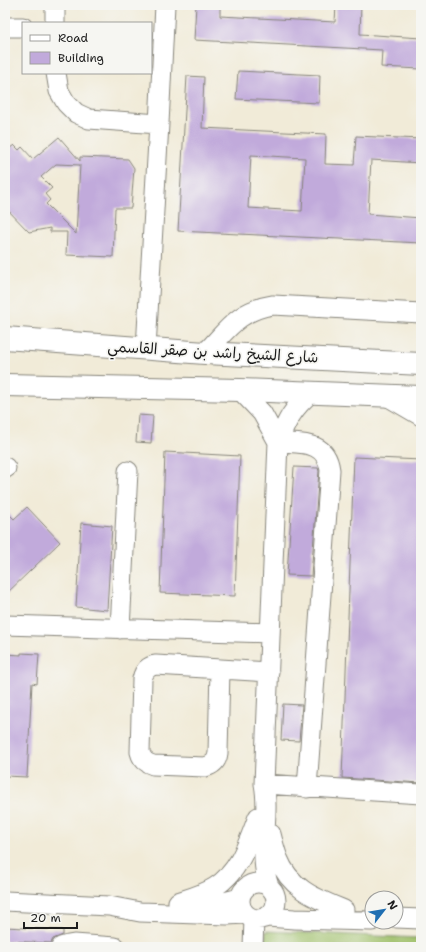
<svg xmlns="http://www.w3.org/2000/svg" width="426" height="952" font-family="'Shantell Sans','Playpen Sans Arabic',sans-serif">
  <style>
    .green { fill: #9fc069; stroke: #5e6e42 }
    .building { fill: #c1aadb; fill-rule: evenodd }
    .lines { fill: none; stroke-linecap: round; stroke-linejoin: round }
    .minor-casing { stroke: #86847a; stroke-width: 21 }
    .major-casing { stroke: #86847a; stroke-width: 24 }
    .minor { stroke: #fff; stroke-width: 19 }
    .major { stroke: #fff; stroke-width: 22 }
    .labels { text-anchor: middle; stroke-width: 3.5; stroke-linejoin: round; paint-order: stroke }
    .street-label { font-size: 15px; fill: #1c1c1c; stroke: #f6f6f2 }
  </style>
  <rect width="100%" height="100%" fill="#f6f6f2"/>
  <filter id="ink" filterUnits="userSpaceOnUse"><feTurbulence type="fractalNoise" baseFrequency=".025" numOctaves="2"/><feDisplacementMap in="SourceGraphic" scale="8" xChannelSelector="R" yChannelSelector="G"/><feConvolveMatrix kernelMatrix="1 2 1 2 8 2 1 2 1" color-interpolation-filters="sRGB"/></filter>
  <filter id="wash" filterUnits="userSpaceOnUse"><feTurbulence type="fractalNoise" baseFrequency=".012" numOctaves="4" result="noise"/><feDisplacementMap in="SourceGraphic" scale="16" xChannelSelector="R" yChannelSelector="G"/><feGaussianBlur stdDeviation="0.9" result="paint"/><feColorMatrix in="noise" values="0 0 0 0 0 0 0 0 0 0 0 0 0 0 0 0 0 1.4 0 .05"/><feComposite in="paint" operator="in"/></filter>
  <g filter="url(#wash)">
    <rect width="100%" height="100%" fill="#f1ebd8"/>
    <path class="green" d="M266,931L421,938V947H265Z"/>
    <g id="blocks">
      <path class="building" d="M196,5H220V16L335,22L336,5H361L360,34L421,38V69L381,67L382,50L194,40Z
        M238,71L320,75L319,103L236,99Z
        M187,76L204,77L202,128L326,134L325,164L354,165L356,136L421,139V163L371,160L368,214L421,218V243L178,231ZM251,155L305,158L302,211L248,208Z
        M59,137L80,161V157L128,159L134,168L131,208H115L113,257L66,255L67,232H50V228L29,232L5,207V152L14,145L19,150L22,147L33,159ZM56,164L80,165L76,234L46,204L50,200L45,194L52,188L41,177Z
        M138,415L153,416L151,443L136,442Z
        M165,452L240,456L235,596L160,593Z
        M354,457L421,460V783L342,778Z
        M294,467L318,468L319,471L311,576L287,575Z
        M27,507L60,542L5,595V510L14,519Z
        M81,523L112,526L107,610L76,607Z
        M21,653L39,654L37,684L32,683L27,777L5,776V654L21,655Z
        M283,704L302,705L299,741L281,740Z
        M5,927L63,930V935L53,939L51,943L5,941Z"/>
    </g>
  </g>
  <g filter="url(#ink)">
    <use href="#blocks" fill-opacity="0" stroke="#86847a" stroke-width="1"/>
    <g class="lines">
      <defs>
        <path id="minor" d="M55,5V23
          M5,27H23
          M56,73L59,91L66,103L76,113L89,119L159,124
          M146,348L159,124L165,5
          M205,353C228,329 239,310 273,305L421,313
          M240,390L262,413L278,442
          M385,395L421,416
          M278,442C301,444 326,440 330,470L307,788
          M5,467L6,468
          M5,625L270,633
          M120,629L128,471
          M220,669L218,753C217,761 213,765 205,767L153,765C146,763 142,760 140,752L142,679C144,671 148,666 156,665L269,672
          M264,784L421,794
          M271,834C273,842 275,850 278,858C290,889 315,898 344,910
          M240 901a18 18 0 1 1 36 0a18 18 0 1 1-36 0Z
          M269,886C257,853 271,818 264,784L278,442C287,420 293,408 312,392
          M5,901L109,906L140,912L227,915L245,914
          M178,902C190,898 204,894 215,887C240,871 248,843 258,817
          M202,904L220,903L240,898
          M268,917L294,919L372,921
          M396,918L421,919
          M61,947L68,945L74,944L115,947
          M253,947L254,919"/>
        <path id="major" d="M5,338L205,353L421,364
          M5,385L240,390L421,397"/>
      </defs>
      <use href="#minor" class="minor-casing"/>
      <use href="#major" class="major-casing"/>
      <use href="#minor" class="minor"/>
      <use href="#major" class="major"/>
    </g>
  </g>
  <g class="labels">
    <g class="street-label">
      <text transform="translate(213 352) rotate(3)" y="5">شارع الشيخ راشد بن صقر القاسمي</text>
    </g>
  </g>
  <rect width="426" height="952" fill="none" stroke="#f6f6f2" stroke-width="20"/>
  <rect x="22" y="22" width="130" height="52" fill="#f6f6f2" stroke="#9f9f9c"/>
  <rect x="30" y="35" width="20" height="6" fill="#ffffff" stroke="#9f9f9c"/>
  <text x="58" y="42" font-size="12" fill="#1c1c1c">Road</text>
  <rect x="30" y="52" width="20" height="12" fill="#c1aadb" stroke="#9f9f9c"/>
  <text x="58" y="62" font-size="12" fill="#1c1c1c">Building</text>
  <g transform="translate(384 910) rotate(59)"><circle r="19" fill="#f6f6f2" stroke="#9f9f9c"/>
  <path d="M0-3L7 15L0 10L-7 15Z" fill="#1f6fb2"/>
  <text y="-6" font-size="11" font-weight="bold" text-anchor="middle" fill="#1c1c1c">N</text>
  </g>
  <path d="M24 922v6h53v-6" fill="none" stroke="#1c1c1c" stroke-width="2"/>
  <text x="30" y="922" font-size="12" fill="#1c1c1c" stroke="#f6f6f2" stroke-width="3" paint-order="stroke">20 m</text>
</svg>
